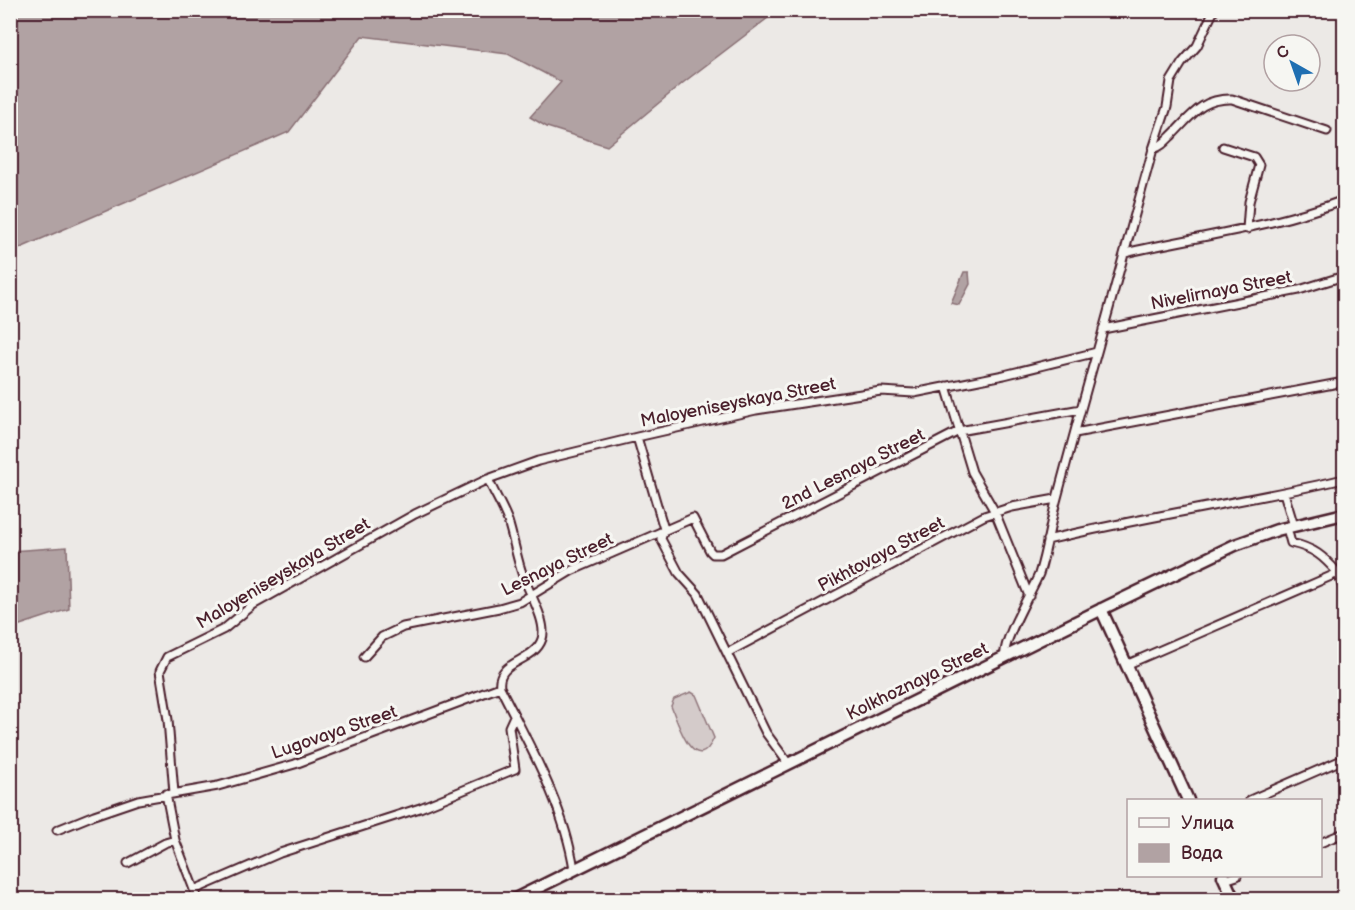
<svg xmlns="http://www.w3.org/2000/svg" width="1355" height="910" font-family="'Balsamiq Sans',sans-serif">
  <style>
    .green { fill: #d4cbca; stroke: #8f757a; stroke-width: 1.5 }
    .water { fill: #b1a2a3; stroke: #886e73; stroke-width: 1.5 }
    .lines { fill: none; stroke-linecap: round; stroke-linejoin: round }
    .street-casing { stroke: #4a1f2b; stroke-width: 11 }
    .secondary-casing { stroke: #4a1f2b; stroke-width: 15 }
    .street { stroke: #f6f6f2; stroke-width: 7 }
    .secondary { stroke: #f6f6f2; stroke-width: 10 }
    .labels { text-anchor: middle; stroke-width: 6; stroke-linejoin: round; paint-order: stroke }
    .street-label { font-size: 18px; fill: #4a1f2b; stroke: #f6f6f2 }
  </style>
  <rect width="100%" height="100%" fill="#ece9e6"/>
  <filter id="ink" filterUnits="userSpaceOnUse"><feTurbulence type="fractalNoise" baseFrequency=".0167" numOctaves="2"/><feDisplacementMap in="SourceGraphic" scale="12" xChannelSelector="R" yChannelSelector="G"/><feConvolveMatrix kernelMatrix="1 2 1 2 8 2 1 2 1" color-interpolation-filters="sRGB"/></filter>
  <g filter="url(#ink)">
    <path class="green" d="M691,692L696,695L714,738C695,780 677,721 671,706L674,699Z"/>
    <path class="water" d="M522,10L530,14L536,10L656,11L675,19L685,11H777L684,82L607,146L547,127L530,117L561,82L508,54L362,36L289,132L11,252V11Z
      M964,272H969L970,284L959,305L951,303Z
      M67,547L69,609L20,625L11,626V551Z"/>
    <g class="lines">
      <defs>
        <path id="street" d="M1223,147L1254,157L1259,165L1249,202L1247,229
          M1153,149C1161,147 1166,141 1172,135C1192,115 1202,98 1232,99L1327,131
          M1125,253C1199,236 1273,227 1344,200
          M1103,329L1299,290L1344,276
          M946,386L972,472L995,512L1029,596
          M1075,433L1344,382
          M637,437L664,529L661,539L679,573L698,594L766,733L788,763
          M488,479C494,493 503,507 508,521C513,537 516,554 521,570C526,588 548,621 542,639C534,663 496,660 500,687C529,745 564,805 574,869
          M1284,493L1294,526
          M1287,528L1291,543C1314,548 1323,556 1338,573
          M1047,540C1145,516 1246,502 1344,479
          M727,653L984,516L1012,507L1056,499
          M364,657L382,637L403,627L499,608L520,602L571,571L693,518L710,551L713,554H721L959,431L1081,409
          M1005,657C1001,643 1032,591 1039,574C1047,549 1050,523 1057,498C1070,449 1083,401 1097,352
          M1126,665L1338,573L1344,591
          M174,793L168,720L160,671L167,657L224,629L253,605L415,514L488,479L538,461L637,437L756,410L881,391L914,393L1004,375L1097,352L1153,149L1167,107L1171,81L1182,63L1197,46L1214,10
          M166,794L175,840L198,900
          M1250,800L1344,759
          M57,830L94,815L138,800L218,786L295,764L500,687
          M1320,843L1344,833
          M128,863L165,843L175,840
          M1225,880L1237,876
          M194,890L280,853L420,808L515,769L509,727L514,716"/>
        <path id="secondary" d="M1101,609L1188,800
          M1223,876L1234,900
          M513,900L1108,606L1235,545L1277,530L1344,514"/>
      </defs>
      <use href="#street" class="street-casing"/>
      <use href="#secondary" class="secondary-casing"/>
      <use href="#street" class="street"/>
      <use href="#secondary" class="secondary"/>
    </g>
  </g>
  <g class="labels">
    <g class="street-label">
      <text transform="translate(1221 290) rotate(-11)" y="6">Nivelirnaya Street</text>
      <text transform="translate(738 402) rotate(-11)" y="6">Maloyeniseyskaya Street</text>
      <text transform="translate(853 469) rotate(-27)" y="6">2nd Lesnaya Street</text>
      <text transform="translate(881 554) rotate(-28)" y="6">Pikhtovaya Street</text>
      <text transform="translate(557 564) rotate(-26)" y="6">Lesnaya Street</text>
      <text transform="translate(283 573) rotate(-31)" y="6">Maloyeniseyskaya Street</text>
      <text transform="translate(917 681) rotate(-26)" y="6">Kolkhoznaya Street</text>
      <text transform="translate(334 732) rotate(-19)" y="6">Lugovaya Street</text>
    </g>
  </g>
  <rect width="1355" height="910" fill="none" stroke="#f6f6f2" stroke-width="36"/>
  <rect x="18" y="18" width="1319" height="874" fill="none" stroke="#4a1f2b" stroke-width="2" filter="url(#ink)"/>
  <rect x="1127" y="799" width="195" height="78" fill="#f6f6f2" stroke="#b1a0a2" stroke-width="1.5"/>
  <rect x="1139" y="818" width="30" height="9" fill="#f6f6f2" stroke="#b1a0a2" stroke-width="1.5"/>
  <text x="1181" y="829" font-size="18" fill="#4a1f2b">Улица</text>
  <rect x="1139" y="844" width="30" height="18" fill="#b1a2a3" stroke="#b1a0a2" stroke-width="1.5"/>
  <text x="1181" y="859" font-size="18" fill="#4a1f2b">Вода</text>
  <g transform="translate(1292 63) rotate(320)"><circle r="28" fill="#f6f6f2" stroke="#b1a0a2" stroke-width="1.5"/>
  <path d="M0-4.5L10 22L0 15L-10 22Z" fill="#1f6fb2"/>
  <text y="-9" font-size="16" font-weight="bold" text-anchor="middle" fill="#4a1f2b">С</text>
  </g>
</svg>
